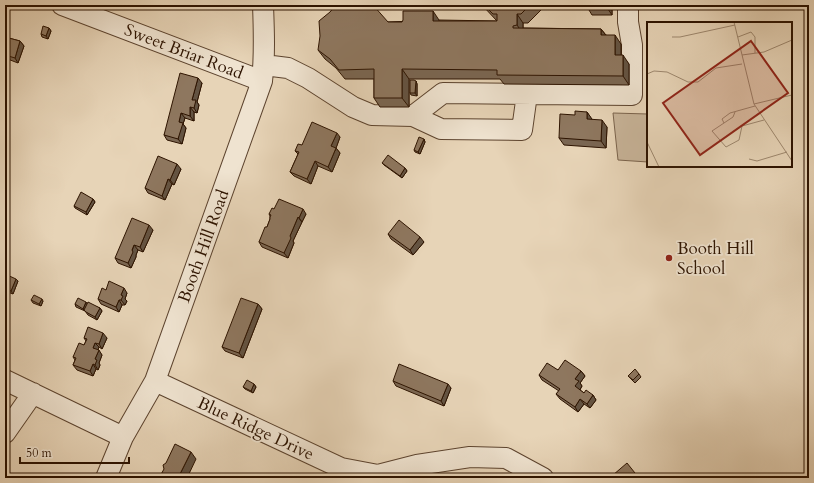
<svg xmlns="http://www.w3.org/2000/svg" width="814" height="483" font-family="Cardo,serif">
  <style>
    .green { fill: #c7b398; stroke: #7a634c }
    .lines { fill: none; stroke-linecap: round; stroke-linejoin: round }
    .minor-casing { stroke: #5c432e; stroke-width: 22 }
    .minor { stroke: #efe3d0; stroke-width: 20 }
    .wall { fill: #7a6652; stroke: #2d1300 }
    .shaded-wall { fill: #635342; stroke: #2d1300 }
    .building { fill: #8e775f; stroke: #2d1300 }
    .poi-dot { fill: #8f2418; stroke: #efe3d0; stroke-width: 1.5 }
    .labels { text-anchor: middle; stroke-width: 3.5; stroke-linejoin: round; paint-order: stroke }
    .street-label { font-size: 17px; fill: #2d1300; stroke: #efe3d0 }
    .poi-label { font-size: 17px; fill: #2d1300; stroke: #efe3d0; text-anchor: start }
    .inset-road { fill: none; stroke: #9d876e; stroke-width: 1 }
    .view { fill: #8f2418; fill-opacity: 0.15; stroke: #8f2418; stroke-width: 2 }
    .inset-edge { fill: none; stroke: #2d1300; stroke-width: 2 }
  </style>
  <rect width="100%" height="100%" fill="#e7d4b7"/>
  <filter id="stains"><feTurbulence type="fractalNoise" baseFrequency=".005" numOctaves="4"/><feColorMatrix values="0 0 0 0 .2 0 0 0 0 .09 0 0 0 0 .02 0 0 0 .5 -.17"/></filter>
  <radialGradient id="worn" r=".72"><stop offset=".6" stop-color="#630" stop-opacity="0"/><stop offset="1" stop-color="#630" stop-opacity=".3"/></radialGradient>
  <path class="green" d="M613,113L648,114V162L618,160Z"/>
  <g class="lines">
    <defs>
      <path id="minor" d="M62,5L262,81
        M264,65L288,68L308,78L353,107L372,115L413,116L441,129L522,130L527,94
        M413,116L443,93L632,95V45L628,22V5
        M5,380L123,437
        M155,381L341,468L378,475L417,465L470,457L506,458L543,478
        M5,433L33,393
        M106,478L123,437L155,381L262,81C265,55 264,31 263,5"/>
    </defs>
    <use href="#minor" class="minor-casing"/>
    <use href="#minor" class="minor"/>
  </g>
  <path class="wall" d="M482,5H546L528,23H523V28L601,29L606,35L621,44V55L629,64V85L504,84L500,79H409V107H380L374,98V79H345L336,68L325,59L318,50L388,22L439,20L497,21Z
    M586,5H612V15H592Z
    M49,28L51,31L48,39L42,37L41,34Z
    M5,37L20,41L24,46L18,63L5,58Z
    M416,81L417,84V96L411,95L410,93Z
    M202,83L197,102L199,105L197,113L194,112V121L185,118L183,124L186,128L182,144L167,140L164,135Z
    M587,112L592,120L607,127L606,148L564,145L559,138L575,115Z
    M340,137L336,148L340,153L332,172L318,166L311,184L294,176L290,172L298,154L295,151L302,145Z
    M424,139L425,142L420,154L415,152L414,150Z
    M382,163L405,168L407,171L402,178L384,165Z
    M181,169L174,185L172,184L165,200L148,193L145,188Z
    M93,199L95,202L87,215L75,208L74,206Z
    M274,209L306,214L302,222L293,241L294,243L288,258L262,247L259,242L267,227L270,219V216L269,214Z
    M153,230L143,252L138,250L136,255V257L131,268L118,263L115,258Z
    M388,234L424,242L413,255L391,239Z
    M5,274L18,281L13,294L5,291Z
    M106,290L127,293L125,299L127,301L125,305H122L119,312L101,304L98,299Z
    M31,300L43,301L41,306L33,303Z
    M75,304H87L100,308L102,311L97,320L88,315L85,311L76,307Z
    M258,304L262,309L243,358L225,351L222,347Z
    M84,338H107L102,349L99,347L98,350L102,355L99,363L100,365L98,370L96,369L93,376L77,370L73,365L75,360L73,357L84,345L86,341Z
    M558,370L581,371L585,376L580,383L582,386L580,390L584,393L593,395L596,400L590,408L584,404L578,412L560,399L556,394L559,391L542,380L539,375Z
    M639,374L641,377L635,383L628,376Z
    M393,381L451,388L444,406L396,386Z
    M254,384L256,387L253,393L245,389L243,387Z"/>
  <path class="shaded-wall" d="M606,5H612V15L606,6Z
    M433,11L439,20V30L433,21Z
    M517,14L523,23V34L517,25Z
    M49,28L51,31L48,39L46,36Z
    M601,29L608,38L601,35Z
    M615,35L621,44V64L615,55Z
    M20,41L24,46L18,63L15,58Z
    M623,55L629,64V85L623,76Z
    M402,69L409,79V107L402,98Z
    M198,78L202,83L197,102L199,105L197,113L194,108L192,100Z
    M416,81L417,84V96L415,93Z
    M190,107L194,112V121L190,116Z
    M587,112L592,119V126L587,119Z
    M181,113L185,118L183,124L186,128L182,144L178,139L179,122Z
    M602,120L607,127L606,148L601,141Z
    M337,133L340,137L335,151L331,146Z
    M424,139L425,142L420,154L418,152Z
    M336,148L340,153L332,172L328,167Z
    M315,161L318,166L311,184L307,179Z
    M177,164L181,169L174,185L170,180Z
    M405,168L407,171L402,178L400,176Z
    M168,179L172,184L165,200L162,196Z
    M93,199L95,202L87,215L86,212Z
    M303,209L306,214L302,222L299,218Z
    M298,217L302,222L293,241L294,243L288,258L284,253L290,236Z
    M149,225L153,230L143,252L140,247Z
    M420,237L424,242L413,255L410,250Z
    M134,245L138,250L136,255V257L131,268L128,263Z
    M16,279L18,281L13,294L11,291Z
    M124,288L127,293L125,299L127,301L125,305L121,300V295Z
    M42,299L43,301L41,306L39,304Z
    M119,300L122,305L119,312L116,307Z
    M86,302L88,305L85,311L83,309Z
    M258,304L262,309L243,358L239,353Z
    M100,308L102,311L97,320L95,317Z
    M103,333L107,338L102,349L99,344Z
    M95,343L99,347L97,353L93,348Z
    M99,350L102,355L99,363L100,365L98,370L95,365V359Z
    M93,364L96,369L93,376L90,371Z
    M581,371L585,376L580,383L582,386L579,391L575,386V379Z
    M254,384L256,387L253,393L251,391Z
    M448,384L451,388L444,406L441,401Z
    M593,395L596,400L590,408L587,404Z
    M580,399L584,404L578,412L575,407Z
    M191,452L196,459L187,478H181L179,476Z"/>
  <path class="building" d="M336,5H373L388,22H402L403,20V11H433V21H497V14H493L484,5H530L521,14H517V25L513,26V28L601,29V35H615V55H623V76L497,75V70L402,69V98H374V69L339,70L330,59L318,50L320,36L319,21L330,12Z
    M586,5H606V6H586Z
    M43,26L49,28L46,36L41,34Z
    M5,37L20,41L15,58L5,55Z
    M180,73L198,78L192,100H196L194,108L190,107V116L181,113L179,122L183,123L178,139L164,135Z
    M410,80H414L416,81L415,93H410Z
    M575,111L587,112V119L602,120L601,141L559,138L560,114L575,115Z
    M312,122L337,133L331,146L336,148L328,167L315,161L307,179L290,172L299,152L295,151L298,144L302,145Z
    M419,137L424,139L418,152L414,150Z
    M388,155L405,168L400,176L382,163Z
    M158,156L177,164L170,180L168,179L162,196L145,188Z
    M81,192L93,199L86,212L74,206Z
    M279,199L303,209L299,218L298,217L290,236L291,238L284,253L259,242L265,227H267L270,219V217L271,215L269,214L272,208L274,209Z
    M132,218L149,225L140,247L134,245L132,250L133,252L128,263L115,258Z
    M399,220L420,237L410,250L388,234Z
    M5,274L16,279L11,291L5,289Z
    M109,281L124,288L121,295L123,296L121,300H119L116,307L98,299L102,288L106,290Z
    M34,295L42,299L39,304L31,300Z
    M78,298L86,302L83,309L75,304Z
    M241,298L258,304L239,353L222,347Z
    M88,302L100,308L95,317L86,312L84,310Z
    M88,327L103,333L99,344L95,343L93,348L99,350L95,359L97,360L95,365L93,364L90,371L73,365L76,358L73,357L79,343L84,345L87,339L84,338Z
    M565,360L581,371L575,379L579,381L575,386L584,393L586,390L593,395L587,404L580,399L575,407L556,394L560,389L539,375L547,363L558,370Z
    M399,364L448,384L441,401L393,381Z
    M635,369L639,374L633,380L628,376Z
    M247,380L254,384L251,391L243,387Z
    M175,444L191,452L179,476L183,478H159L164,469L163,465L166,463Z
    M627,463L639,478H615L613,475Z
    M33,474H42V477H49V478H32H33Z"/>
  <circle class="poi-dot" cx="669" cy="258" r="4"/>
  <g class="labels">
    <g class="street-label">
      <text transform="translate(184 51) rotate(21)" y="6">Sweet Briar Road</text>
      <text transform="translate(203 246) rotate(-70)" y="6">Booth Hill Road</text>
      <text transform="translate(256 428) rotate(25)" y="6">Blue Ridge Drive</text>
    </g>
    <g class="poi-label">
      <text x="677" y="254">Booth Hill<tspan x="677" dy="20">School</tspan></text>
    </g>
  </g>
  <g transform="translate(647 22)">
    <rect width="145" height="145" fill="#e7d4b7"/>
    <path class="inset-road" d="M87,0L107,82L145,139M25,15H33L88,3M91,15L104,10L108,15V31M95,33L117,30L145,18M0,52L7,49L20,50L41,60H51L69,46L95,42M107,82L145,73M88,90L86,95L65,109L79,125L92,118L95,104L117,98M77,101L75,97L83,91L108,84M0,120L12,145M102,137L110,139L140,130"/>
    <path class="view" d="M104,19L141,71L53,133L16,81Z"/>
    <rect width="145" height="145" class="inset-edge"/>
  </g>
  <rect width="814" height="483" fill="none" stroke="#e7d4b7" stroke-width="20"/>
  <rect x="6" y="6" width="802" height="471" fill="none" stroke="#2d1300" stroke-width="2"/>
  <rect x="10" y="10" width="794" height="463" fill="none" stroke="#2d1300"/>
  <path d="M20 457v6h109v-6" fill="none" stroke="#2d1300" stroke-width="2"/>
  <text x="26" y="457" font-size="12" fill="#2d1300" stroke="#efe3d0" stroke-width="3" paint-order="stroke">50 m</text>
  <rect width="100%" height="100%" filter="url(#stains)"/>
  <rect width="100%" height="100%" fill="url(#worn)"/>
</svg>
